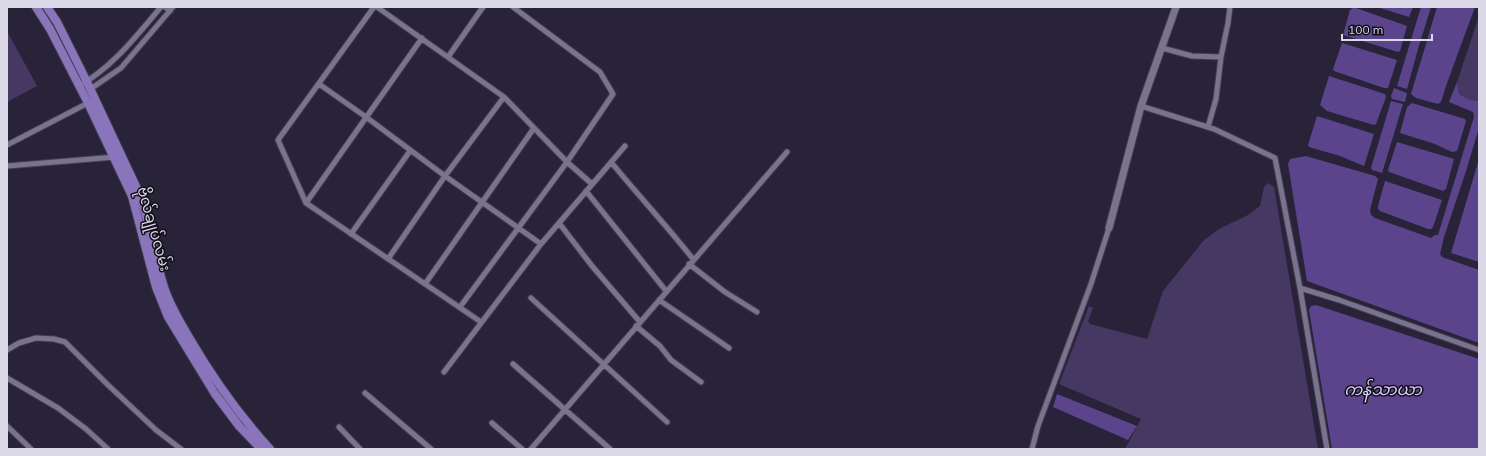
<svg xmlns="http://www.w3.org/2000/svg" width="1486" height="456" font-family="Mulish,'Noto Sans Myanmar',sans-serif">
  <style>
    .green { fill: #453863 }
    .water { fill: #5b448c }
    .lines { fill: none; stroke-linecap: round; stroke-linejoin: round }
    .street-casing { stroke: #423d50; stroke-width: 7 }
    .secondary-casing { stroke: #423d50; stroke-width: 9 }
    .primary-casing { stroke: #423d50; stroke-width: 10 }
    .street { stroke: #79738d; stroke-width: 5 }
    .secondary { stroke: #79738d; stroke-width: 7 }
    .primary { stroke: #8a75bc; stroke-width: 8 }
    .labels { text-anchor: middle; stroke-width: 3; stroke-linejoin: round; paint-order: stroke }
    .street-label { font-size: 15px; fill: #dbd8e7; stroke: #110f18 }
    .water-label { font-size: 16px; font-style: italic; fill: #d5cbf5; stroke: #110f18 }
  </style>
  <rect width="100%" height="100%" fill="#292339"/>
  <path class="green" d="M1479,16V101L1470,100L1459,94L1457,82Z
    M7,31L37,86L7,102Z
    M1268,183L1274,187L1318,449H1125L1141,419L1059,384L1089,306L1093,308L1088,321L1090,324L1147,339L1163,291L1204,240L1219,229L1248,215L1260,206L1264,187Z"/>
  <path class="water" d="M1377,7H1413L1409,17Z
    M1421,7H1431L1418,49L1407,89L1397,86Z
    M1437,7H1475L1447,83L1441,102L1438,104L1416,98L1411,94Z
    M1353,8H1356L1407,26L1400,51L1398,52L1343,35L1350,10Z
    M1342,43L1397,60L1388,88H1384L1334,71L1333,69Z
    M1329,76L1385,94L1386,97L1376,124L1374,125L1327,111L1320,105Z
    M1457,82L1459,94L1470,100L1479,101V128L1466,171L1444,237L1440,254L1442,257L1479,270V343L1307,281L1288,164L1290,159L1306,156L1375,176L1378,179L1370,210L1371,215L1375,218L1431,238L1435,235H1438L1474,117L1473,112L1449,102Z
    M1394,88L1407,93L1405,102L1392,99L1391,96Z
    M1391,101L1403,104L1382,173L1372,170L1371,168Z
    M1412,103L1465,119L1466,121L1457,151L1452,152L1435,144L1400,133L1407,107Z
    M1317,116L1374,134L1364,166L1340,156L1309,147L1308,145Z
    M1397,142L1454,159L1446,189L1443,191L1389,172L1388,170Z
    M1479,159V262L1451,253Z
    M1385,181L1442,200L1433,227L1431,229H1428L1380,211L1378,209V206Z
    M1316,305L1479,359V449H1332L1309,310L1311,306Z
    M1057,394L1137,426L1128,440L1053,407Z"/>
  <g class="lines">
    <defs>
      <path id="street" d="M165,7L170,11
        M374,7L278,140L306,203L481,322
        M377,7L504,97L567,162L592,184
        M1162,48L1192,56L1221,57
        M448,57L483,7
        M319,84L366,117L445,176L541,244
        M79,86C113,67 136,36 161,7
        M89,90L121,68L173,7
        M1141,106L1214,129L1275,158L1300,288L1327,449
        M1208,127L1216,99L1221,57L1228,23L1230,7
        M7,145L88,103
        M611,162C638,195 667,226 693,259
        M7,166L115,157
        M586,191L666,291
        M306,203L422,38
        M559,223L592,266L640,322
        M351,234L410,151
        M388,259L445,176L504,97
        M689,264L725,292L757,312
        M425,284L534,128
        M1300,288L1339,300L1479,350
        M531,298L667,422
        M659,300L729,348
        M460,307L567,162L613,94L600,72L513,7
        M636,326L660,346L671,360L701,382
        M7,350L19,343L36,338L54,339L65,342L108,385L156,430L181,449
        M513,364L610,449
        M444,372L541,244L625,146
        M7,378L58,408L86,429L108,449
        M365,393L431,449
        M492,423L522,449
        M7,426L31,449
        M339,427L360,449
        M531,449L787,152
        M1032,449L1038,426L1091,284L1109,228"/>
      <path id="secondary" d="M1109,228L1141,106L1176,7"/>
      <path id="primary" d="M36,7L50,29L88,103L132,196L156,287L168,317L215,394L239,426L261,449
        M47,7L57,22L87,82L139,193C150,224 154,256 164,287C170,306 180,322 190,339C214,380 238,414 270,449"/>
    </defs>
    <use href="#street" class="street-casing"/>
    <use href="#secondary" class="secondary-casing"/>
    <use href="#primary" class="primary-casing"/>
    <use href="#street" class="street"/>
    <use href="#secondary" class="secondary"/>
    <use href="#primary" class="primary"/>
  </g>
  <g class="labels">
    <g class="street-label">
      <text transform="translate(154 229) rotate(74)" y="5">ဗိုလ်ချုပ်လမ်း</text>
    </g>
    <g class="water-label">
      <text x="1383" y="395">ကန်သာယာ</text>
    </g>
  </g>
  <rect width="1486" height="456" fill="none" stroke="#dbd8e7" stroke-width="16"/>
  <path d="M1342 34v6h90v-6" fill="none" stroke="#dbd8e7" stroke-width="2"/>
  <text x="1348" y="34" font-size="12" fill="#dbd8e7" stroke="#110f18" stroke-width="3" paint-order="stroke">100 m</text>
</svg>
